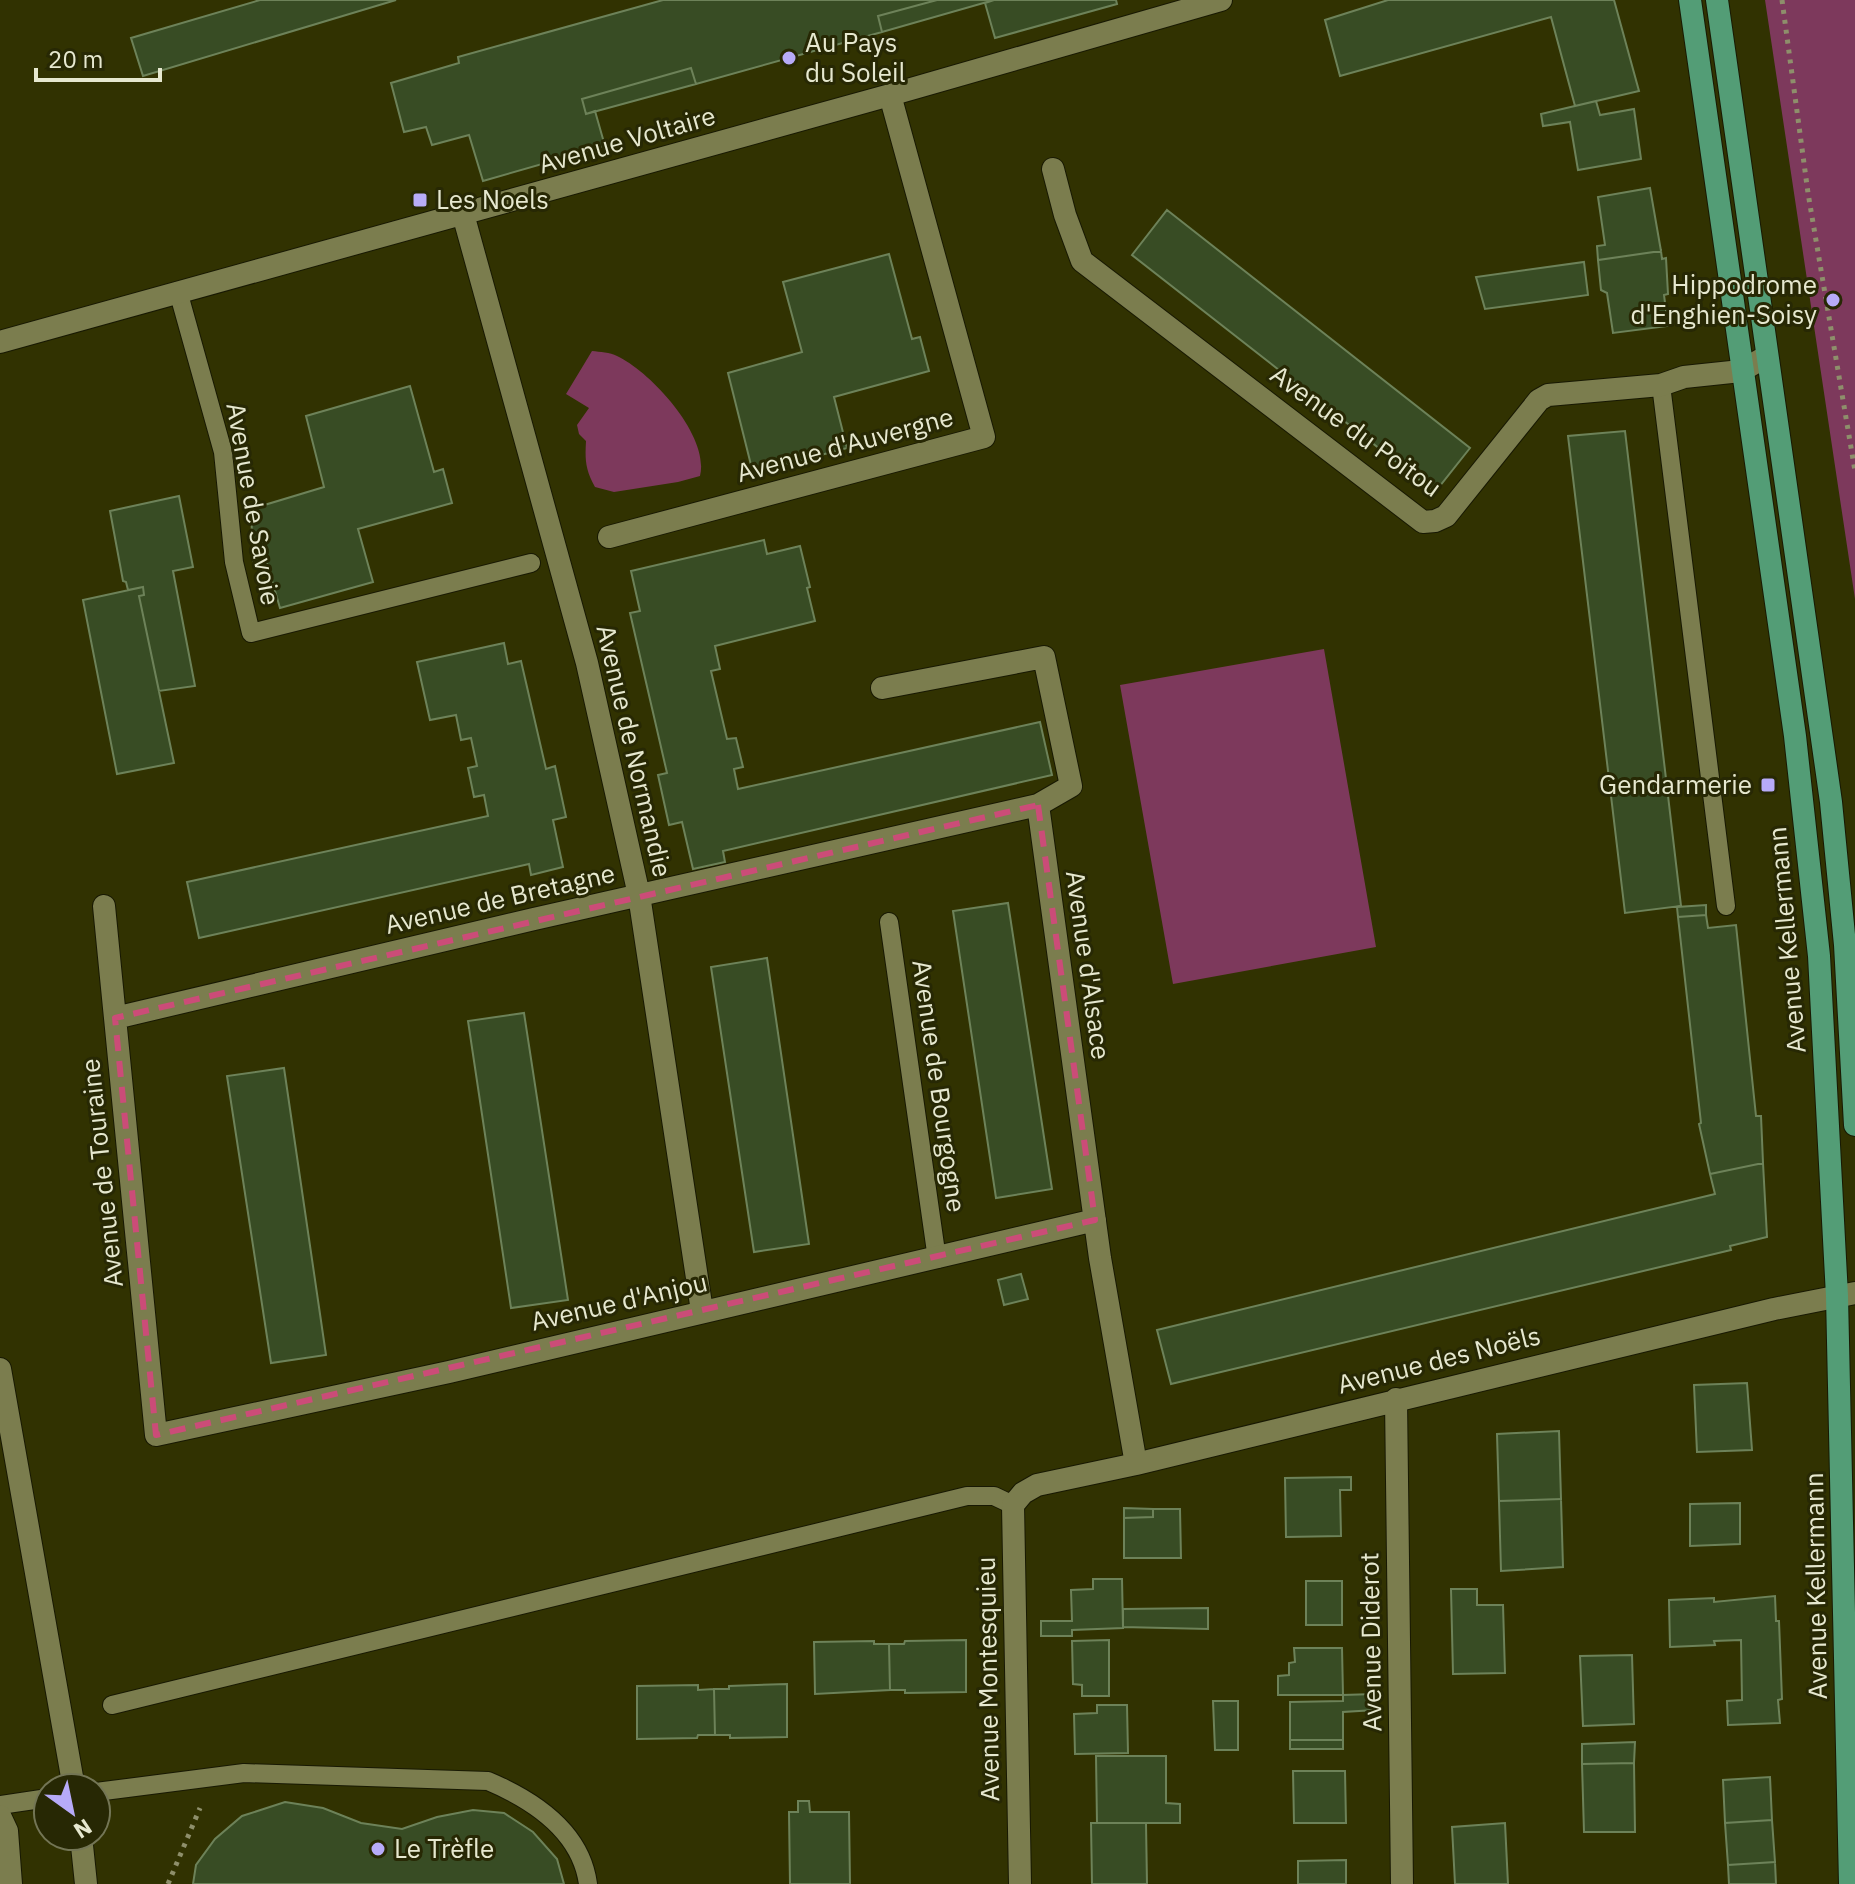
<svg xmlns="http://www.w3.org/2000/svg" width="1855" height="1884" font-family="'IBM Plex Sans',sans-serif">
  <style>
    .green { fill: #7d395c }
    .building { fill: #384c24; stroke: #6d8259; stroke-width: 2 }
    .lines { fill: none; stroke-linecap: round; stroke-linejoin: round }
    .service-casing { stroke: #181903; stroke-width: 20 }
    .pedestrian-casing { stroke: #181903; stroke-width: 24 }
    .minor-casing { stroke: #181903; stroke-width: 24 }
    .primary-casing { stroke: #181903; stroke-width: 24 }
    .path { stroke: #8e8f6b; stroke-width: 5; stroke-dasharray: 4 6; stroke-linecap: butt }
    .service { stroke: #7b7d4e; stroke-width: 18 }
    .pedestrian { stroke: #7b7d4e; stroke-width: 22 }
    .minor { stroke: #7b7d4e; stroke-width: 22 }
    .primary { stroke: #539d76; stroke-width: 22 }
    .marked { fill: none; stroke: #cb4c78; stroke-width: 6; stroke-dasharray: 16 10; stroke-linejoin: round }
    .poi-dot { fill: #b7abf8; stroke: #272804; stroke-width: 3 }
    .labels { text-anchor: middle; stroke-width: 6; stroke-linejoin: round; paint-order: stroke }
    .poi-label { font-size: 26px; fill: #e6e8cf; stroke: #272804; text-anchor: start }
    .street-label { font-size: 26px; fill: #e6e8cf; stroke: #272804 }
  </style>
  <rect width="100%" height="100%" fill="#313201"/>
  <path class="green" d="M1765,0H1855V599Z
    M592,351C600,352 610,352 617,356C651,372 710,436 700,476L678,482L614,492L595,487C585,469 585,459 586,441L579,434L577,425L589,408L566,394Z
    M1324,649L1376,947L1173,984L1120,685Z"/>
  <path class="building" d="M260,0H396L143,76L131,38Z
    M663,0H937L878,16L882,32L696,84L691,68L582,99L586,114L595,111L605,146L483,181L469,135L432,145L426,127L404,132L391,83L459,63L458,57Z
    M937,0H994L882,32L878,16Z
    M994,0H1116L1117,4L995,38L985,3Z
    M1388,0H1614L1639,91L1575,106L1551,17L1340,76L1325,20Z
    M691,68L696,84L586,114L582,99Z
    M1596,101L1600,115L1634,109L1641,159L1578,170L1570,122L1543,126L1541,114Z
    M1650,188L1661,251L1598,260L1597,246L1605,245L1598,197Z
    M1167,210L1470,448L1435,492L1132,255Z
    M1661,251L1662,259L1666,258L1668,294L1664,295L1668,326L1613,333L1607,293L1601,290L1598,260Z
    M889,254L912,339L920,337L929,371L834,397L847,448L753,473L728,373L802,352L783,282Z
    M1584,262L1588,295L1485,309L1476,277Z
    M410,386L434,472L443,469L452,503L358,529L373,582L280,608L266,560L253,561L251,509L324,487L306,416Z
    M1625,431L1681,906L1625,913L1568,436Z
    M179,496L193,567L173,571L195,686L159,691L139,596L144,595L143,587L128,590L126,582L123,581L110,511Z
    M764,540L767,554L800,546L810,587L807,588L815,621L715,646L720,669L711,671L727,739L736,738L743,767L734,769L738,789L1040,722L1052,775L723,851L725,862L693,869L682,822L669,825L658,775L667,773L630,613L640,611L631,571Z
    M143,587L144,595L139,596L174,763L117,774L83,600Z
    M504,643L508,664L521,661L546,769L555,766L566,817L553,820L563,867L531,875L529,864L199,938L187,882L488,816L484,795L474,797L468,768L477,766L471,738L461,740L456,715L430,720L417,662Z
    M1008,903L1052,1189L996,1198L953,911Z
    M1706,905V915L1678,917L1677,907Z
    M1706,915L1708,928L1736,925L1756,1116H1761L1763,1163L1710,1174L1699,1124L1701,1123L1678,917Z
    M767,958L809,1244L754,1252L711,967Z
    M524,1013L568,1300L511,1308L468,1021Z
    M284,1068L326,1355L271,1363L227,1076Z
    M1763,1163L1767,1237L1730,1246L1731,1250L1171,1384L1157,1330L1715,1194L1710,1174Z
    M1021,1274L1028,1299L1004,1305L998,1280Z
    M1747,1383L1752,1450L1697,1452L1694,1385Z
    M1559,1431L1561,1499L1499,1501L1497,1434Z
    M1351,1477V1490H1340L1341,1536L1286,1537L1285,1478Z
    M1561,1499L1563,1567L1501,1571L1499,1501Z
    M1740,1503V1544L1690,1546V1504Z
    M1124,1508L1153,1509V1517L1124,1518Z
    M1153,1509H1180L1181,1558H1124V1518L1153,1517Z
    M1093,1579H1122L1123,1628L1072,1630V1636H1041V1621H1072L1071,1590L1093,1589Z
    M1306,1581H1342V1625H1306Z
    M1451,1589H1477V1605H1503L1505,1673L1453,1674Z
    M1775,1596L1776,1621H1779L1782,1699L1778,1700L1780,1723L1728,1725L1727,1701L1742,1700L1741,1640L1714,1641L1715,1645L1670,1647L1669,1600L1714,1598V1602Z
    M1208,1608V1629L1123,1627V1609Z
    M966,1640V1692L905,1693V1690H890L889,1644H904L905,1641Z
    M1109,1640V1696H1082V1685L1073,1684L1072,1641Z
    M874,1641V1644H889L890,1690L815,1694L814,1642Z
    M1294,1648H1342L1343,1695H1278V1676L1289,1675V1663L1295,1662Z
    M1632,1655L1634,1724L1583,1726L1580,1656Z
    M787,1684V1737L730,1738V1735H715L714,1689H729V1686Z
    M698,1685V1690L714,1689L715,1735H698L697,1738L637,1739V1686Z
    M1374,1694L1375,1710L1343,1712V1740H1290V1702L1343,1701V1695Z
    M1213,1701H1238V1750H1215Z
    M1097,1705H1127L1128,1753L1075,1754L1074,1714L1097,1713Z
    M1290,1740H1343V1749H1290Z
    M1635,1742L1634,1763L1582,1764V1744Z
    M1096,1756H1166V1803L1180,1804V1823H1097Z
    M1634,1763L1635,1832H1584L1582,1764Z
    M1293,1771H1345L1346,1823H1294Z
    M1770,1777L1772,1820L1725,1823L1723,1780Z
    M798,1801H809L810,1812H849L850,1884H790L789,1812H798Z
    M285,1802L323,1808L361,1823L402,1829L437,1817L473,1810L504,1813L533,1832L557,1859L564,1884H193L196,1865L215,1839L242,1816Z
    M1772,1820L1775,1862L1728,1865L1725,1823Z
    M1091,1823H1146L1147,1884H1092Z
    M1505,1823L1508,1884H1455L1452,1827Z
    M1346,1860V1884H1298V1861Z
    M1775,1862L1776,1884H1729L1728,1865Z"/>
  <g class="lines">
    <defs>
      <path id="service" d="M178,291L223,452L234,562L251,633L531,563
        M1661,385L1726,906
        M889,922L937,1259
        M112,1705L967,1496H994L1013,1505
        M96,1792L244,1773L488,1781C533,1800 581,1831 588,1884
        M0,1805L48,1798"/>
      <path id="pedestrian" d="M0,1369L74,1788
        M81,1836L86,1884"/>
      <path id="minor" d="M1053,169L1065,215L1082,261L1423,522L1435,521L1446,516L1539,400L1548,395L1661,385L1684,377L1741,371L1767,356
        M463,214L587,663L639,895L702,1311
        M0,342L890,95L1221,0
        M609,537L984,437L890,95
        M882,688L1044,657L1071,786L1038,805L1100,1258L1136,1464
        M104,906L156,1435L449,1372L1095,1220
        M115,1018L534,919L1038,805
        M1396,1399L1402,1884
        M0,1816L7,1831L11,1884
        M1020,1884L1013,1505L1023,1493L1037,1485L1136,1464L1774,1309L1855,1293"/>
      <path id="primary" d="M1690,0L1795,736L1819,956L1837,1296L1850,1884
        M1717,0L1831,802L1845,945L1855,1125"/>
    </defs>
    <use href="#service" class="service-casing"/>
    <use href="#pedestrian" class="pedestrian-casing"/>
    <use href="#minor" class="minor-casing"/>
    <use href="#primary" class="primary-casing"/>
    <path class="path" d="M1782,0L1808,193L1855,471
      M168,1884L200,1808"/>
    <use href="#service" class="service"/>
    <use href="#pedestrian" class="pedestrian"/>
    <use href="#minor" class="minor"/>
    <use href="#primary" class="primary"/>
  </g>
  <path class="marked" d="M1038,805L1095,1220L156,1435L115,1018Z"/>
  <g class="poi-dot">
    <circle cx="789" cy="58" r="8"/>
    <rect x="412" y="192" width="16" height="16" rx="4"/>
    <circle cx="1833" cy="300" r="8"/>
    <rect x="1760" y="777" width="16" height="16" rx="4"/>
    <circle cx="378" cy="1849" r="8"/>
  </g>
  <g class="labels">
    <g class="poi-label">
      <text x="805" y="52">Au Pays<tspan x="805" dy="30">du Soleil</tspan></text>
      <text x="436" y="209">Les Noels</text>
      <text x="1817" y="294" text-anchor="end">Hippodrome<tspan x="1817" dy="30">d'Enghien-Soisy</tspan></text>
      <text x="1752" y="794" text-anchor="end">Gendarmerie</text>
      <text x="394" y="1858">Le Trèfle</text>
    </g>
    <g class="street-label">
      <text transform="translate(627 140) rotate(-16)" y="9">Avenue Voltaire</text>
      <text transform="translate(1356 431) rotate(36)" y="9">Avenue du Poitou</text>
      <text transform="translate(845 445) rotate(-15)" y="9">Avenue d'Auvergne</text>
      <text transform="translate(253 504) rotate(80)" y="9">Avenue de Savoie</text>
      <text transform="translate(634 751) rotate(77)" y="9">Avenue de Normandie</text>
      <text transform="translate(500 899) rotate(-13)" y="9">Avenue de Bretagne</text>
      <text transform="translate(1787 940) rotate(-95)" y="9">Avenue Kellermann</text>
      <text transform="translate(1088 965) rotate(82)" y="9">Avenue d'Alsace</text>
      <text transform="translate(939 1086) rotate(82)" y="9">Avenue de Bourgogne</text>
      <text transform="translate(102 1173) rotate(-96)" y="9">Avenue de Touraine</text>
      <text transform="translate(619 1302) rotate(-13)" y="9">Avenue d'Anjou</text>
      <text transform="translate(1439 1360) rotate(-14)" y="9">Avenue des Noëls</text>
      <text transform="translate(1816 1586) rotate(-91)" y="9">Avenue Kellermann</text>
      <text transform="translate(1371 1642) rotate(-91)" y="9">Avenue Diderot</text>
      <text transform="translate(988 1679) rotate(-91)" y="9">Avenue Montesquieu</text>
    </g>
  </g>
  <g transform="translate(72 1812) rotate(147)"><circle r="38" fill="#272804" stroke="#737555" stroke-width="2"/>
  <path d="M0-6L14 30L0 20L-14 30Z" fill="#b7abf8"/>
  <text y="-12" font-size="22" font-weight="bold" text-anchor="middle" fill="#e6e8cf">N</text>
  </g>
  <path d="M36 68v12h124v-12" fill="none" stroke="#e6e8cf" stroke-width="4"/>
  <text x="48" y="68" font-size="24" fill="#e6e8cf" stroke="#272804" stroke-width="6" paint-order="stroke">20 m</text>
</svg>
